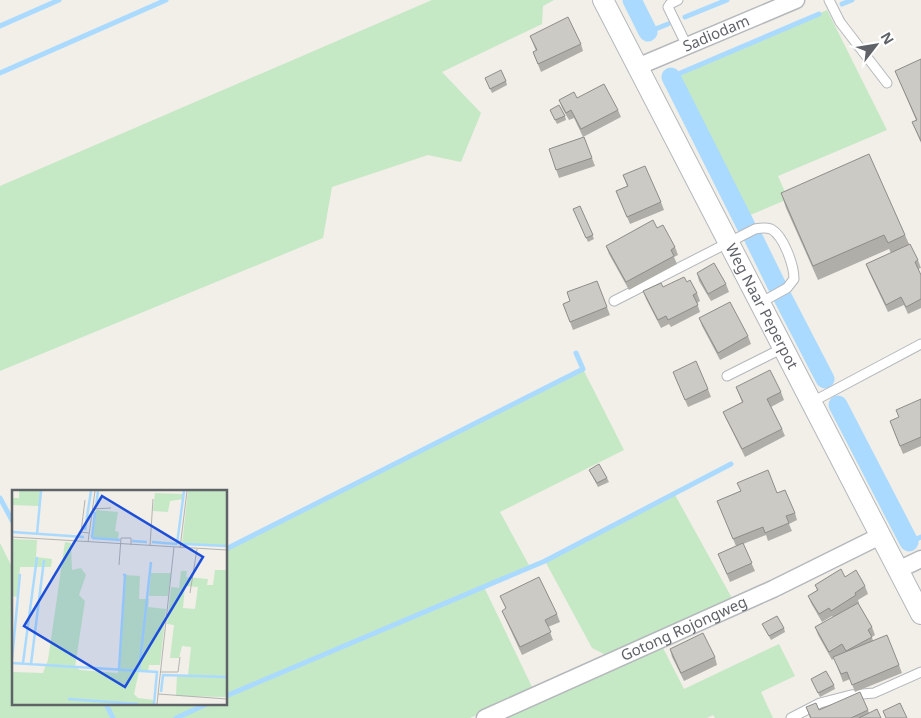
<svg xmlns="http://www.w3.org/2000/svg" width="921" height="718" font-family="'Noto Sans',sans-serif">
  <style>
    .green { fill: #c5e8c5 }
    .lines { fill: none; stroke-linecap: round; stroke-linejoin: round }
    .stream { stroke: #aadaff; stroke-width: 5 }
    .canal { stroke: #aadaff; stroke-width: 19 }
    .service-casing { stroke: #b5b8bc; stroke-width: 11 }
    .minor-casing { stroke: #b5b8bc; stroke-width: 19 }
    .tertiary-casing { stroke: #b5b8bc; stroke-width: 22 }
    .service { stroke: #fff; stroke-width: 9 }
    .minor { stroke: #fff; stroke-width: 16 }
    .tertiary { stroke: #fff; stroke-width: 20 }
    .wall { fill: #afaea9 }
    .building { fill: #cccac5; stroke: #8f8d8a }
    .labels { text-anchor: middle; stroke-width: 4; stroke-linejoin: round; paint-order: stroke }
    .street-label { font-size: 15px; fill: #5f6368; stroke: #fff }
    .inset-river { fill: none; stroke: #aadaff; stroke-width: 2.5 }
    .inset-road { fill: none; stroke: #b3b3b1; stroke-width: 1 }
    .view { fill: #1d4ed8; fill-opacity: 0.15; stroke: #1d4ed8; stroke-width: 2.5 }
    .inset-edge { fill: none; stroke: #5f6368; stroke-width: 2.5 }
  </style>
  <rect width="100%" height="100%" fill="#f1efe8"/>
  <path class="green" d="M432,0H554L543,6L542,24L442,72L481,113L461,162L428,155L332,187L323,238L0,371V186Z
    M827,10L887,130L778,176L788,199L743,218L674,76Z
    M583,369L624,450L500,512L530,567L484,587L533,689L470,718H0V543L14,571V704H226V549Z
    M674,493L733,600L606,655L592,648L545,561Z
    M779,644L795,676L761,692L773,718H715L713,715L707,718H498L662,646L684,689Z"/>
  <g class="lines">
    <path class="stream" d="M842,4L852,0
      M685,17L727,0
      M0,26L59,0
      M648,32L668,24
      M0,73L166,0
      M671,77L819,14
      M0,498L14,524
      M909,542L921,537
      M226,549L583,369L576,353
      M226,696L545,561L731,464
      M106,704L113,718
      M176,718L207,704"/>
    <path class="canal" d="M632,0L648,32
      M671,77L747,228
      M752,235L778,288
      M782,296L825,379
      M838,405L909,542"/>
    <defs>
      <path id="service" d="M678,0L670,4L668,7L687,46
        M829,0L840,22L887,83
        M614,301L755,229C760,228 765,227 771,229C784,236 794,266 794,279L787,288L760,303
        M727,376L783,348
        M812,402L921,344
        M791,718L820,703L851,695L874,693L921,672"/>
      <g id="minor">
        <path id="s1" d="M637,67L796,0"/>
        <path d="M898,570L921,559"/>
        <path id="s2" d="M485,718L773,589L880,536"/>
      </g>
      <g id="tertiary">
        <path id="s3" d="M603,0L921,614"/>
      </g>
    </defs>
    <use href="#service" class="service-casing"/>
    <use href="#minor" class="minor-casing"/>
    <use href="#tertiary" class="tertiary-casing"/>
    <use href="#service" class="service"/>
    <use href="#minor" class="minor"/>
    <use href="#tertiary" class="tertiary"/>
  </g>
  <path class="wall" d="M530,36L581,44L583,51L541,72L533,52L536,51Z
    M921,59V143L912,122L916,120L895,71Z
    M485,78L506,81L507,85L492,93Z
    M577,98L618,110L621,117L583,137L574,118L569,120L562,108L559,100Z
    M550,110L565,116L566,120L557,124Z
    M584,137L595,166L559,178L549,149Z
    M623,175L661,202L664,210L630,224L616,191L627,186Z
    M781,193L905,235L909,244L918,260L921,268L918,269L921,275V308L908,314L904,305L888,312L869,272L866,264L891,253L889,249L818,280L786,208Z
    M580,206L594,239L588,242L575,213Z
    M657,228L675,247L678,255L674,257L677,264L629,290L609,254L606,246Z
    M697,273L726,284L729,292L711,301L699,281Z
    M597,281L610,315L573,330L563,304L570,301Z
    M687,282L697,293L700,301L697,303L700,312L671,327L669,324L661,328L646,299L643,291Z
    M699,318L748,336L751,344L720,360L702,326Z
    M673,372L708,389L711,397L688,407Z
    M736,387L781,392L784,400L771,407L782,429L785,436L745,457L726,419L723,412L742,402Z
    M921,399V446L903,454L893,429L899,417Z
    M589,470L607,478L609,482L598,487Z
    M740,491L777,493L795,513L797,520L789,524L792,531L768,541L766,535L743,544L755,571L730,582L718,554L736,546L717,501Z
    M845,577L865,586L868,594L858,600L859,603H858L872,627L875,635L872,637L873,641L899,665L902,673L855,692L850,679L843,682L834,658L832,660L818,635L815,627L833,617L832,616L822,622L811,603L808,596L817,590L815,585Z
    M500,596L557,614L560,622L548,627L553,640L522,655L505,618L502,611L506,609Z
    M762,624L784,628L785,632L771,640Z
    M670,649L715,657L717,665L684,681L672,657Z
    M811,679L834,685L835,689L820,697Z
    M806,707L819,710H868L869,713L881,718H810Z"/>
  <path class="building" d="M568,17L581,44L538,64L533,52L537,50L530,36Z
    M921,59V141L912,122L917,120L895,71Z
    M501,70L506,81L490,89L485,78Z
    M604,84L618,110L581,129L571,110L566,113L559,100L574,92L577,98Z
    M559,105L565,116L555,120L550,110Z
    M584,137L592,158L556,170L549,149Z
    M869,154L905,235L888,243L884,235L813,266L781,193Z
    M645,166L661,202L627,217L616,191L628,186L623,175Z
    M580,206L593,235L586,238L573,209Z
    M653,220L657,228L663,225L675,247L671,250L674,256L626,282L606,246Z
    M910,244L918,260L915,262L921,275V299L906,307L901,297L886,305L866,264Z
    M714,263L726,284L708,294L697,273Z
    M684,277L687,282L690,280L697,293L693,295L698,305L668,320L666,316L658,320L643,291L661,283L663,287Z
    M597,281L607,307L570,322L563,304L570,301L567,292Z
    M730,302L748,336L718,353L699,318Z
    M696,361L708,389L685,400L673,372Z
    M770,370L781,392L767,399L782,429L742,449L723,412L743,402L736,387Z
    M921,399V437L900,446L890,421L899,417L896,410Z
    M599,464L607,478L597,483L589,470Z
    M768,470L777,493L785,490L795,513L786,516L789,523L765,533L763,527L733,539L717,501L741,491L737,483Z
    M743,543L752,563L727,574L718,554Z
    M841,569L845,577L856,570L865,586L855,593L856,595L831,611L829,608L819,614L808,596L818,590L815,585Z
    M539,577L557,614L545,620L551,632L520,647L502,611L506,608L500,596Z
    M858,603L872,627L868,630L872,637L846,651L842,644L829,652L815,627Z
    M777,616L784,628L769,636L762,624Z
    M703,633L715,657L681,673L670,649Z
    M887,635L899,665L852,685L847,672L841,674L833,657Z
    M826,671L834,685L818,693L811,679Z
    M860,692L868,710L851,718H811L806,707L816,703L819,710Z
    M900,703L907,718H886L883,711Z
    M877,709L881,718H859Z"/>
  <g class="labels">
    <g class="street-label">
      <text dy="5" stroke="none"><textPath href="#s1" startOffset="86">Sadiodam</textPath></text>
      <text dy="5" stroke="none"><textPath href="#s3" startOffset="345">Weg Naar Peperpot</textPath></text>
      <text dy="5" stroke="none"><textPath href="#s2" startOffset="218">Gotong Rojongweg</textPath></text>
    </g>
  </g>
  <g transform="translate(12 490)">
    <rect width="215" height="215" fill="#f1efe8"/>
    <path d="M7,1H29L27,16L0,15V8H7ZM176,1H215V56L170,54ZM143,3L171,4V9L158,11L156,22L141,21ZM84,20L106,22L103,41L107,42L106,50L80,47ZM0,49L25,50L24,67L40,69L39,77H8L6,107L0,106ZM53,52L59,53L60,80L69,78L74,85L67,105L73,111L63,177L68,180L106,183L113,85L128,86L127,109H137L136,117L154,119L148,175H137L136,181H127L122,204L126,208L142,210V214H0V182L31,183L36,170ZM203,80H215V207L164,206L165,185H176L179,157L170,156L167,168H158L162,135L155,134L159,97L167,98L169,81H175L174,87L196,89L195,95H201ZM173,96L186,97L183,119L171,118ZM139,83H159L156,106H137Z" fill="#c5e8c5" fill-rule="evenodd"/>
    <path class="inset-river" d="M84,17L86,1M73,40L79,1M0,42L72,47M25,44L29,1M80,48L83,22M80,48L108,50M120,51L135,52M140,52L165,54M165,54L172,1M172,54L215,56M0,170L8,84M0,173L145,182L142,214M11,173L25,67M19,174L32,70M107,179L113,85H111M127,181L139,72M149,202L151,185L215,187M56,209L126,214"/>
    <path class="inset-road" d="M73,10L69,42L77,43M80,19L99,18M0,47L215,60M76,52L83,1M138,56L141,9M168,58L175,1M107,75L109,48H119V55M178,103L185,59M148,182H166L168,167M146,204L215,209M145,214L162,57"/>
    <path class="view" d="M90,6L191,67L113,197L12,136Z"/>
    <rect width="215" height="215" class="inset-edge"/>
  </g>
  <g transform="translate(876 45) rotate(59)" stroke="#ffffff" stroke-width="4" paint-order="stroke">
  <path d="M0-4L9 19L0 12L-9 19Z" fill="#5f6368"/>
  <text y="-8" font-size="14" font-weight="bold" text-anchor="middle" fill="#5f6368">N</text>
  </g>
</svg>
